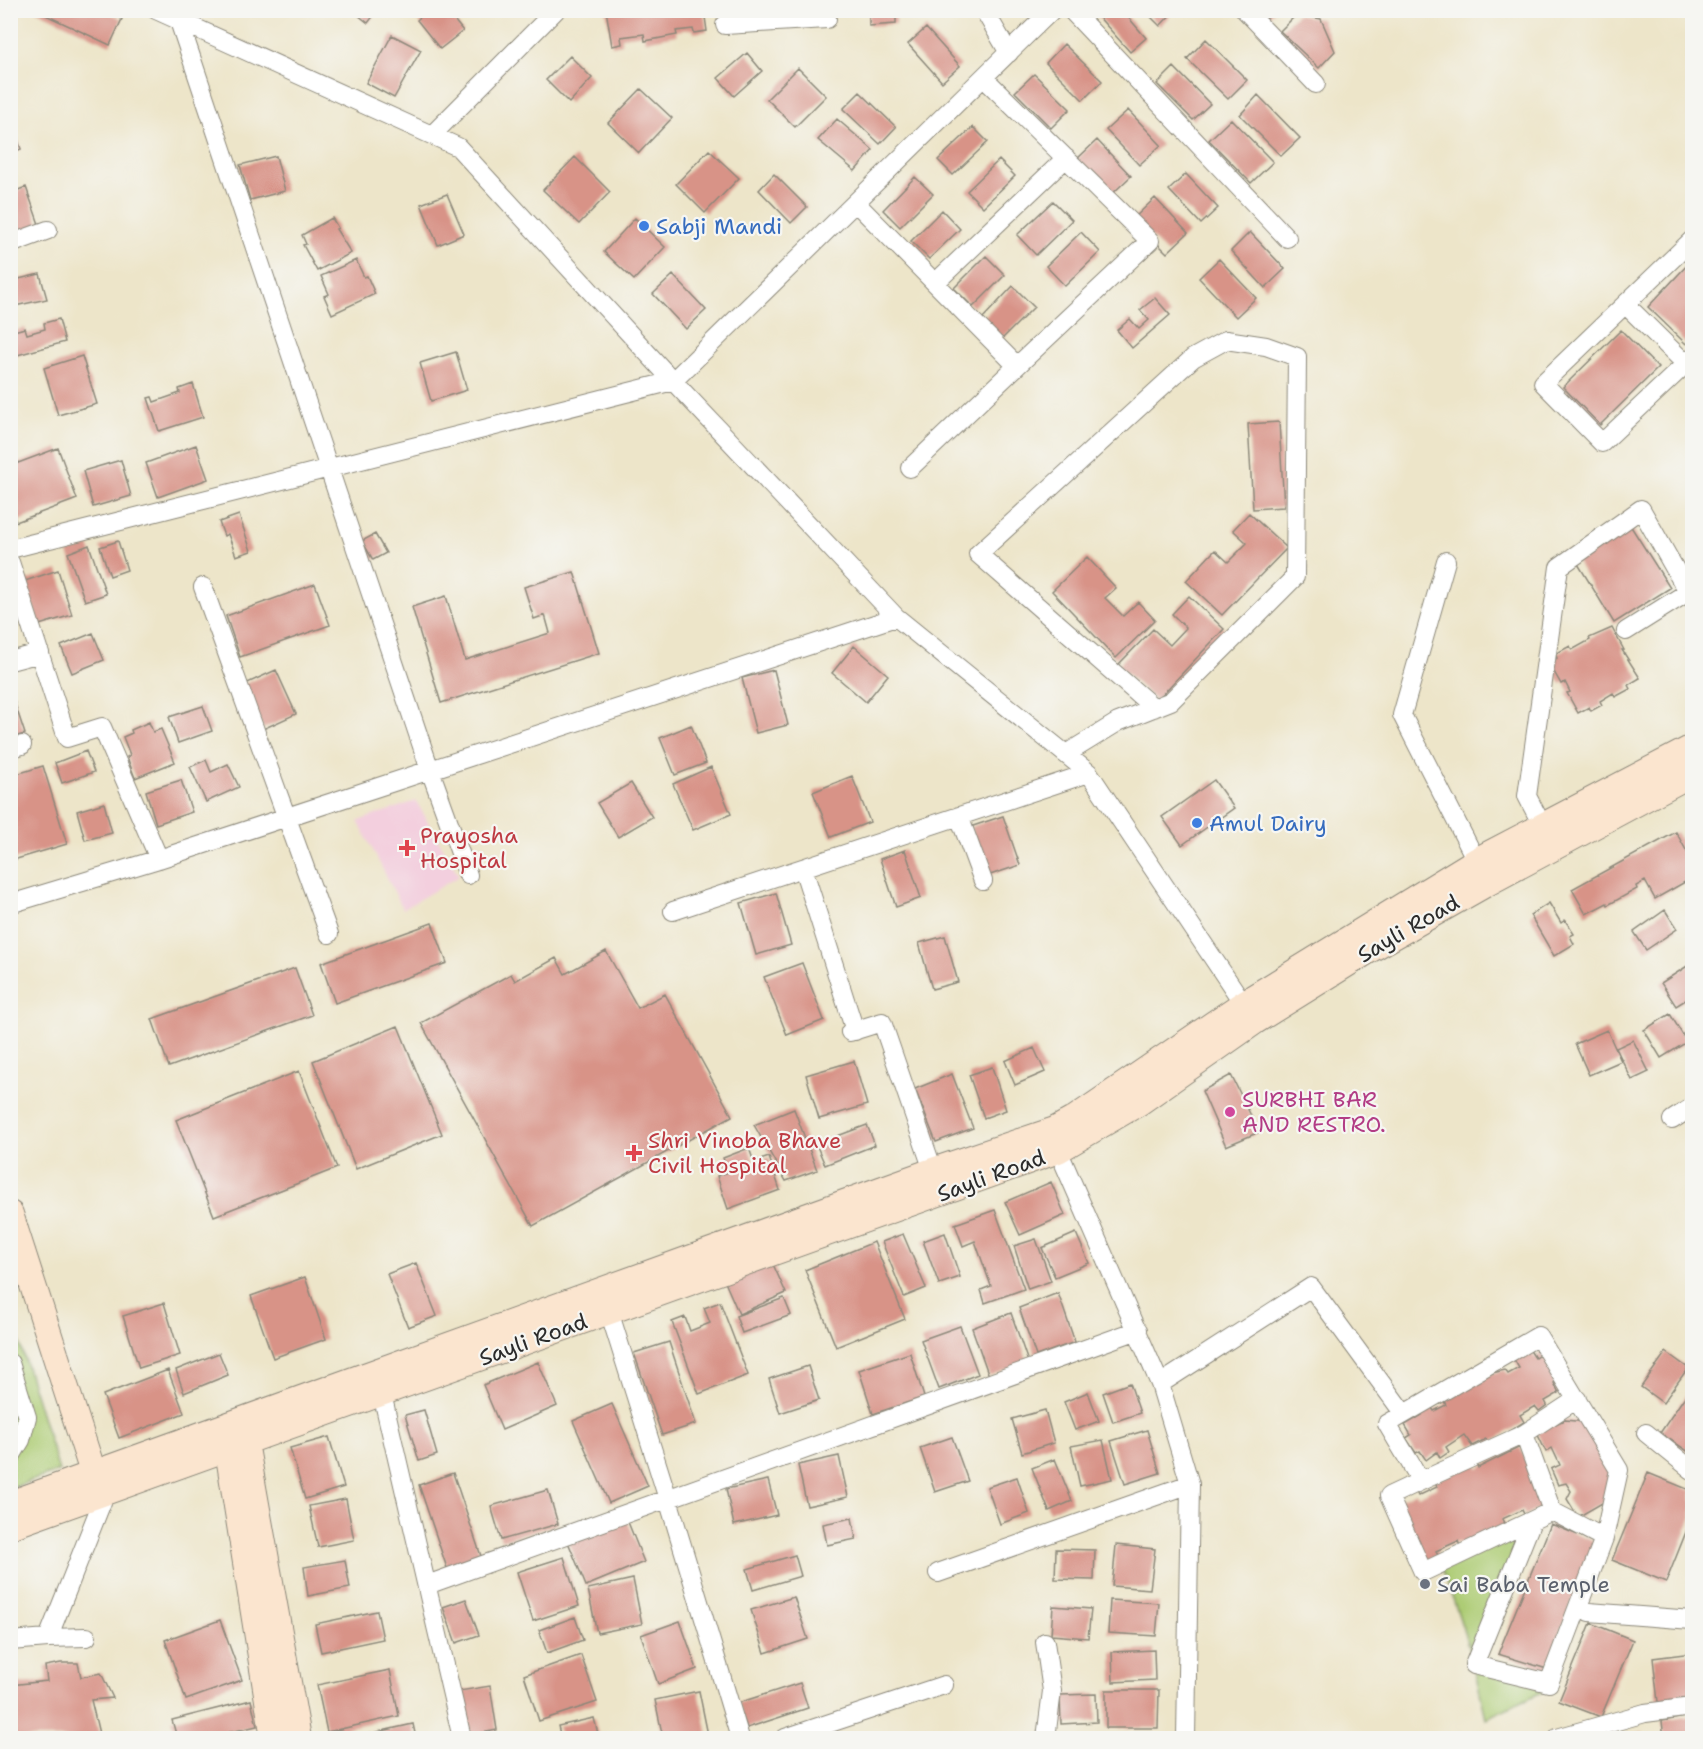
<svg xmlns="http://www.w3.org/2000/svg" width="1703" height="1749" font-family="'Shantell Sans',sans-serif">
  <style>
    .built { fill: #f3cfde }
    .green { fill: #adcc74; stroke: #6c7c50; stroke-width: 1.5 }
    .building { fill: #d89387 }
    .lines { fill: none; stroke-linecap: round; stroke-linejoin: round }
    .street-casing { stroke: #8c887a; stroke-width: 20 }
    .secondary-casing { stroke: #8c887a; stroke-width: 28 }
    .street { stroke: #fff; stroke-width: 18 }
    .secondary { stroke: #fbe5cf; stroke-width: 26 }
    .shop-dot { fill: #3f7fe0; stroke: #f6f6f2; stroke-width: 2 }
    .health-dot { fill: #e0444e; stroke: #f6f6f2; stroke-width: 2 }
    .hotel-dot { fill: #d1479c; stroke: #f6f6f2; stroke-width: 2 }
    .worship-dot { fill: #6b7280; stroke: #f6f6f2; stroke-width: 2 }
    .labels { text-anchor: middle; stroke-width: 4.5; stroke-linejoin: round; paint-order: stroke }
    .shop-label { font-size: 22px; fill: #366cbe; stroke: #f6f6f2; text-anchor: start }
    .health-label { font-size: 22px; fill: #be3a42; stroke: #f6f6f2; text-anchor: start }
    .street-label { font-size: 22px; fill: #2b2b2b; stroke: #f6f6f2 }
    .hotel-label { font-size: 22px; fill: #b23c85; stroke: #f6f6f2; text-anchor: start }
    .worship-label { font-size: 22px; fill: #5b616d; stroke: #f6f6f2; text-anchor: start }
  </style>
  <rect width="100%" height="100%" fill="#f6f6f2"/>
  <filter id="ink" filterUnits="userSpaceOnUse"><feTurbulence type="fractalNoise" baseFrequency=".0167" numOctaves="2"/><feDisplacementMap in="SourceGraphic" scale="12" xChannelSelector="R" yChannelSelector="G"/><feConvolveMatrix kernelMatrix="1 2 1 2 8 2 1 2 1" color-interpolation-filters="sRGB"/></filter>
  <filter id="wash" filterUnits="userSpaceOnUse"><feTurbulence type="fractalNoise" baseFrequency=".008" numOctaves="4" result="noise"/><feDisplacementMap in="SourceGraphic" scale="24" xChannelSelector="R" yChannelSelector="G"/><feGaussianBlur stdDeviation="1.35" result="paint"/><feColorMatrix in="noise" values="0 0 0 0 0 0 0 0 0 0 0 0 0 0 0 0 0 1.4 0 .05"/><feComposite in="paint" operator="in"/></filter>
  <g filter="url(#wash)">
    <rect width="100%" height="100%" fill="#ede5c9"/>
    <path class="built" d="M416,801L459,876L403,909L358,821Z"/>
    <path class="green" d="M10,1312L59,1471L11,1488H10Z
      M1532,1521L1474,1664L1553,1687L1486,1718C1474,1666 1461,1613 1439,1564Z"/>
    <g id="blocks">
      <path class="building" d="M35,10H103L122,19L110,45Z
        M352,10H378L368,23Z
        M428,10H446L463,31L440,49L417,20Z
        M606,10H704L707,31L694,33L693,29L676,31L677,35L645,41L644,34L621,37L622,44L612,46Z
        M869,10H896V24L869,26Z
        M1100,10H1122L1146,38L1130,52L1096,14Z
        M1144,10H1175L1160,26Z
        M1251,10H1275L1262,23Z
        M1297,14L1321,19L1335,51L1319,68L1280,31Z
        M926,28L960,66L942,82L908,44Z
        M392,35L421,50L394,98L366,83Z
        M1206,39L1247,80L1228,99L1187,59Z
        M1064,44L1102,81L1083,100L1046,63Z
        M747,53L762,71L734,96L718,78Z
        M570,56L592,78L569,103L546,80Z
        M1174,67L1210,104L1193,120L1157,84Z
        M798,68L826,96L795,127L767,99Z
        M1034,74L1070,109L1051,128L1015,92Z
        M641,89L672,118L639,153L608,123Z
        M860,92L896,127L880,144L843,109Z
        M1258,95L1300,138L1281,156L1240,115Z
        M1128,110L1161,145L1139,165L1106,130Z
        M10,117L21,149L10,153Z
        M837,119L873,150L855,171L818,140Z
        M1231,119L1273,162L1251,183L1209,140Z
        M973,127L988,142L953,175L938,160Z
        M1097,140L1131,176L1111,195L1077,159Z
        M709,150L739,178L705,213L676,184Z
        M276,156L285,191L250,200L240,165Z
        M575,157L610,192L579,224L543,190Z
        M999,160L1015,176L983,207L967,191Z
        M774,174L807,207L791,223L759,190Z
        M1186,174L1218,208L1201,224L1169,190Z
        M915,177L933,194L900,227L883,210Z
        M26,187L41,230L10,241V193Z
        M447,194L464,234L438,245L421,204Z
        M1155,198L1188,233L1167,253L1133,219Z
        M1053,201L1072,220L1036,255L1017,235Z
        M942,210L960,229L929,259L911,241Z
        M332,218L338,228L336,229L351,253L317,271L303,245L306,244L302,235Z
        M635,218L665,247L634,280L604,252Z
        M1081,232L1100,252L1065,286L1046,266Z
        M1250,232L1285,269L1265,288L1231,251Z
        M986,256L1005,275L973,307L954,288Z
        M1219,259L1256,298L1236,317L1199,278Z
        M356,260L364,277L367,276L375,294L332,314L324,296L329,294L321,276Z
        M1692,260V337L1686,344L1648,307Z
        M40,274L47,299L10,307V281Z
        M673,275L706,310L686,329L653,294Z
        M1013,286L1034,307L1002,339L982,319Z
        M1155,298L1170,315L1132,348L1117,330L1130,319L1139,329L1149,320L1140,310Z
        M59,319L65,342L10,357V332L25,328L27,334L45,329L44,323Z
        M1621,330L1658,368L1600,425L1563,387Z
        M456,352L467,390L431,401L420,363Z
        M82,356L97,404L58,415L44,368Z
        M193,384L203,417L159,431L148,398L152,397L154,402L180,393L179,389Z
        M1279,422L1284,507L1253,509L1248,424Z
        M196,445L208,479L158,497L146,463Z
        M58,448L77,499L16,522L10,507V466Z
        M121,460L131,496L93,507L83,471Z
        M1249,513L1287,548L1222,615L1186,581L1215,550L1228,562L1247,543L1233,530Z
        M239,515L251,551L236,556L228,534L224,536L219,522Z
        M1630,525L1670,588L1614,623L1575,559Z
        M375,534L386,553L373,560L362,541Z
        M118,541L127,570L110,576L100,547Z
        M89,545L106,594L85,601L68,553Z
        M1087,557L1116,588L1105,598L1123,616L1138,602L1155,620L1116,658L1052,591Z
        M58,570L72,615L39,625L25,581Z
        M574,572L599,653L441,703L412,607L446,596L465,660L550,633L545,615L534,619L524,587Z
        M315,584L330,625L240,657L226,616Z
        M1189,596L1224,629L1156,701L1118,665L1153,629L1170,645L1186,628L1172,614Z
        M1612,628L1624,650H1622L1640,678L1628,685L1630,689L1615,697L1613,693L1600,701L1602,705L1591,711L1589,707L1578,713L1567,693L1570,692L1565,682L1561,684L1549,663L1557,658L1555,654L1570,646L1572,650L1590,640L1589,638Z
        M93,633L104,660L72,673L61,646Z
        M854,646L888,675L866,702L832,673Z
        M276,670L296,714L263,729L243,685Z
        M774,670L788,725L756,733L742,678Z
        M10,689L25,734L10,738Z
        M203,706L212,731L178,743L169,717Z
        M149,722L153,732L161,729L175,762L135,778L127,757L130,755L123,737L132,733L131,730Z
        M691,725L706,763L675,775L660,738Z
        M86,751L94,772L62,783L55,763Z
        M206,760L211,772L228,764L239,787L206,802L190,767Z
        M43,766L67,844L10,861V776Z
        M711,767L731,814L693,830L673,784Z
        M852,776L870,822L831,837L813,792Z
        M181,780L192,812L156,824L146,791Z
        M1214,780L1234,808L1182,845L1162,817Z
        M631,783L652,817L618,837L597,803Z
        M104,803L112,833L85,840L77,811Z
        M1003,816L1020,865L987,876L970,827Z
        M1676,832L1692,861V878L1655,899L1645,881L1636,886L1637,889L1608,905L1607,903L1586,914L1572,889Z
        M905,850L921,898L896,907L880,859Z
        M776,893L791,945L756,955L741,903Z
        M1549,903L1561,923L1565,920L1574,934L1570,936L1574,944L1554,956L1530,915Z
        M1665,910L1677,929L1646,950L1634,932Z
        M432,923L447,963L335,1003L321,963Z
        M945,936L958,982L932,989L919,943Z
        M606,951L638,1008L665,994L732,1116L533,1226L421,1023L511,974L515,981L556,958L565,974Z
        M802,963L824,1020L787,1035L764,977Z
        M1692,963V996L1676,1006L1661,983Z
        M295,968L312,1015L169,1067L152,1019Z
        M1670,1014L1687,1042L1661,1058L1644,1030Z
        M398,1026L442,1134L356,1169L313,1061Z
        M1607,1030L1621,1061L1589,1075L1575,1044Z
        M1633,1040L1649,1072L1632,1080L1616,1048Z
        M1034,1048L1045,1072L1015,1085L1005,1061Z
        M854,1061L867,1105L819,1119L806,1075Z
        M992,1067L1006,1110L984,1118L969,1075Z
        M299,1071L337,1168L214,1216L176,1120Z
        M952,1074L973,1128L936,1142L915,1089Z
        M1231,1075L1259,1132L1226,1146L1202,1091Z
        M794,1109L817,1170L786,1181L754,1125Z
        M867,1125L875,1145L825,1165L816,1144Z
        M749,1148L754,1162L769,1157L780,1190L728,1209L717,1176L728,1172L723,1158Z
        M1051,1182L1065,1215L1020,1235L1005,1202Z
        M995,1210L1024,1289L985,1303L981,1290L991,1286L975,1241L963,1246L955,1224Z
        M945,1233L960,1277L939,1284L923,1241Z
        M1076,1233L1089,1263L1055,1277L1042,1248Z
        M903,1234L926,1288L904,1297L882,1242Z
        M1036,1239L1051,1281L1028,1289L1014,1246Z
        M874,1242L905,1319L836,1347L805,1270Z
        M772,1262L786,1293L739,1314L725,1282Z
        M416,1263L437,1316L408,1327L387,1274Z
        M305,1277L326,1339L273,1358L251,1296Z
        M1058,1293L1075,1342L1036,1356L1019,1308Z
        M784,1298L791,1315L742,1333L736,1316Z
        M720,1302L748,1375L699,1394L672,1322L685,1317L690,1331L710,1323L704,1308Z
        M164,1303L180,1355L139,1368L123,1316Z
        M1011,1313L1028,1362L989,1376L972,1328Z
        M960,1326L978,1374L939,1389L921,1340Z
        M669,1342L696,1424L662,1435L634,1353Z
        M1527,1346L1535,1358L1542,1353L1558,1380L1554,1383L1559,1393L1545,1401L1547,1405L1539,1411L1535,1406L1520,1415L1524,1422L1490,1443L1486,1439L1472,1446L1464,1435L1446,1447L1449,1452L1440,1458L1437,1452L1426,1460L1420,1451L1416,1453L1406,1438L1411,1435L1405,1425L1422,1415L1418,1410L1429,1404L1434,1411L1446,1405L1444,1401L1488,1374L1505,1370L1508,1374L1519,1368L1512,1356Z
        M1666,1352L1688,1368L1663,1403L1641,1387Z
        M219,1353L228,1375L184,1393L176,1370Z
        M910,1353L924,1397L873,1414L859,1370Z
        M538,1362L557,1406L502,1430L483,1385Z
        M808,1366L819,1400L780,1413L769,1379Z
        M168,1370L184,1413L119,1438L103,1395Z
        M1130,1383L1140,1413L1113,1422L1103,1393Z
        M1692,1386V1454L1660,1433Z
        M1088,1392L1099,1421L1075,1430L1064,1402Z
        M612,1404L648,1486L609,1503L573,1421Z
        M424,1410L437,1455L419,1461L405,1415Z
        M1045,1410L1054,1443L1022,1453L1012,1419Z
        M1564,1420L1587,1422L1613,1471L1604,1502L1578,1517L1567,1499L1571,1491L1566,1483L1558,1485L1551,1469L1560,1465L1552,1448L1546,1452L1537,1433Z
        M1147,1430L1160,1473L1125,1484L1111,1441Z
        M329,1437L344,1487L305,1499L290,1448Z
        M952,1437L968,1481L935,1492L920,1448Z
        M1103,1440L1112,1479L1080,1486L1071,1446Z
        M1520,1447L1547,1505L1525,1516L1522,1510L1502,1519L1505,1525L1460,1546L1458,1541L1436,1551L1438,1556L1423,1563L1395,1502L1416,1492L1418,1496L1437,1487L1434,1481L1476,1462L1478,1468Z
        M839,1456L848,1497L807,1506L798,1465Z
        M1055,1459L1072,1501L1049,1511L1032,1468Z
        M453,1473L483,1562L449,1574L419,1485Z
        M1648,1473L1692,1491V1517L1666,1582L1612,1560Z
        M1017,1477L1029,1513L1000,1524L987,1487Z
        M768,1480L777,1515L734,1525L726,1489Z
        M548,1490L558,1524L501,1540L491,1506Z
        M346,1499L354,1540L318,1547L309,1506Z
        M626,1517L644,1562L586,1586L568,1542Z
        M852,1518L856,1539L827,1545L823,1524Z
        M1551,1524L1595,1542L1547,1669L1498,1654Z
        M1116,1545L1155,1549L1150,1589L1112,1586Z
        M1056,1549L1095,1550L1094,1580L1055,1579Z
        M795,1555L801,1576L753,1590L747,1569Z
        M564,1557L579,1606L533,1621L517,1572Z
        M345,1560L350,1588L308,1596L304,1567Z
        M633,1579L642,1624L597,1633L588,1589Z
        M794,1597L808,1639L765,1653L751,1610Z
        M466,1599L479,1635L456,1643L443,1607Z
        M1110,1600L1159,1603L1156,1636L1108,1633Z
        M1053,1606L1091,1609L1088,1638L1051,1635Z
        M377,1611L383,1639L321,1652L315,1624Z
        M575,1617L583,1640L547,1653L539,1630Z
        M220,1620L242,1680L186,1700L165,1640Z
        M680,1621L697,1669L658,1684L641,1635Z
        M1591,1623L1633,1640L1601,1717L1559,1701Z
        M1154,1650L1155,1680L1113,1682L1112,1652Z
        M1692,1653V1698L1658,1702L1653,1658Z
        M581,1655L597,1702L539,1721L524,1675Z
        M61,1663H78L81,1677L101,1673L113,1698L91,1700L100,1738H10V1685L47,1681L45,1666Z
        M390,1670L399,1716L327,1732L317,1685Z
        M800,1683L808,1708L747,1728L738,1703Z
        M490,1686L497,1730L466,1736L459,1691Z
        M1106,1690H1159L1158,1728H1106Z
        M699,1691L708,1735L693,1738H663L655,1700Z
        M1096,1694L1097,1722L1061,1724L1060,1695Z
        M251,1700L257,1726L205,1738H177L172,1720Z
        M1692,1716V1738H1664L1662,1721Z
        M594,1718L599,1738H561L558,1726Z
        M413,1724L416,1738H351Z
        M1643,1732V1738H1614V1737Z"/>
    </g>
  </g>
  <g filter="url(#ink)">
    <use href="#blocks" fill-opacity="0" stroke="#8c887a" stroke-width="1.5"/>
    <g class="lines">
      <defs>
        <path id="street" d="M156,10L458,147L673,381L896,617L1089,773L1249,1012
          M984,10L1009,53
          M1071,10L1287,238
          M1245,10L1316,84
          M179,21L430,770L468,875
          M725,25L827,19L826,10
          M432,135L556,10
          M856,203L1017,366L1150,241L984,78
          M1692,240L1543,383L1602,443L1692,358
          M10,244L48,230
          M935,283L1066,158
          M1626,305L1686,364
          M910,468L1017,366
          M10,549L673,381L1052,10
          M1446,561L1402,715L1481,870
          M10,562L67,738L102,727L159,859
          M203,587L329,934
          M10,661L40,653
          M10,749L22,745
          M1066,754L1118,722L1171,701L1295,577L1297,357L1266,346L1226,340L1193,358L978,554L1154,708
          M959,816L983,881
          M1547,835L1527,796L1559,567L1641,509L1688,592L1626,631
          M803,868L855,1031
          M10,904L159,859L896,617
          M673,911L1089,773
          M850,1032L882,1022L937,1182
          M1672,1120L1692,1107
          M1058,1150L1160,1384L1190,1484L1186,1738
          M609,1311L668,1499L740,1738
          M10,1363L27,1417L21,1440L10,1458
          M1160,1384L1311,1287L1404,1414
          M382,1394L462,1738
          M1646,1433L1692,1470
          M1524,1434L1552,1511L1604,1538L1619,1470L1538,1336L1387,1424L1421,1481L1389,1496L1423,1572L1552,1511
          M1421,1481L1524,1434L1577,1399
          M1532,1521L1474,1665L1549,1683L1604,1538
          M938,1573L1190,1484
          M427,1585L1138,1330
          M1589,1612L1692,1620
          M48,1638L87,1637
          M10,1641L48,1638L102,1502L100,1493
          M1045,1642L1052,1691L1046,1738
          M785,1738L944,1685
          M1557,1738L1645,1713L1692,1707"/>
        <path id="secondary" d="M10,1214L98,1488
          M242,1426L298,1738
          M225,1431L274,1738
          M10,1504L933,1171L1055,1130L1073,1120L1243,1004L1476,861L1692,748
          M10,1526L1058,1150L1138,1103L1255,1021L1369,950L1487,883L1692,773"/>
      </defs>
      <use href="#street" class="street-casing"/>
      <use href="#secondary" class="secondary-casing"/>
      <use href="#street" class="street"/>
      <use href="#secondary" class="secondary"/>
    </g>
  </g>
  <g class="shop-dot">
    <circle cx="644" cy="226" r="6"/>
    <circle cx="1197" cy="823" r="6"/>
  </g>
  <g class="health-dot">
    <path d="M404 839h6v6h6v6h-6v6h-6v-6h-6v-6h6z"/>
    <path d="M631 1144h6v6h6v6h-6v6h-6v-6h-6v-6h6z"/>
  </g>
  <circle class="hotel-dot" cx="1230" cy="1112" r="6"/>
  <circle class="worship-dot" cx="1425" cy="1584" r="6"/>
  <g class="labels">
    <g class="shop-label">
      <text x="656" y="234">Sabji Mandi</text>
      <text x="1209" y="831">Amul Dairy</text>
    </g>
    <g class="health-label">
      <text x="420" y="843">Prayosha<tspan x="420" dy="25">Hospital</tspan></text>
      <text x="648" y="1148">Shri Vinoba Bhave<tspan x="648" dy="25">Civil Hospital</tspan></text>
    </g>
    <g class="street-label">
      <text transform="translate(1408 928) rotate(-30)" y="8">Sayli Road</text>
      <text transform="translate(991 1175) rotate(-20)" y="8">Sayli Road</text>
      <text transform="translate(533 1339) rotate(-20)" y="8">Sayli Road</text>
    </g>
    <g class="hotel-label">
      <text x="1242" y="1107">SURBHI BAR<tspan x="1242" dy="25">AND RESTRO.</tspan></text>
    </g>
    <g class="worship-label">
      <text x="1437" y="1592">Sai Baba Temple</text>
    </g>
  </g>
  <rect width="1703" height="1749" fill="none" stroke="#f6f6f2" stroke-width="36"/>
</svg>
